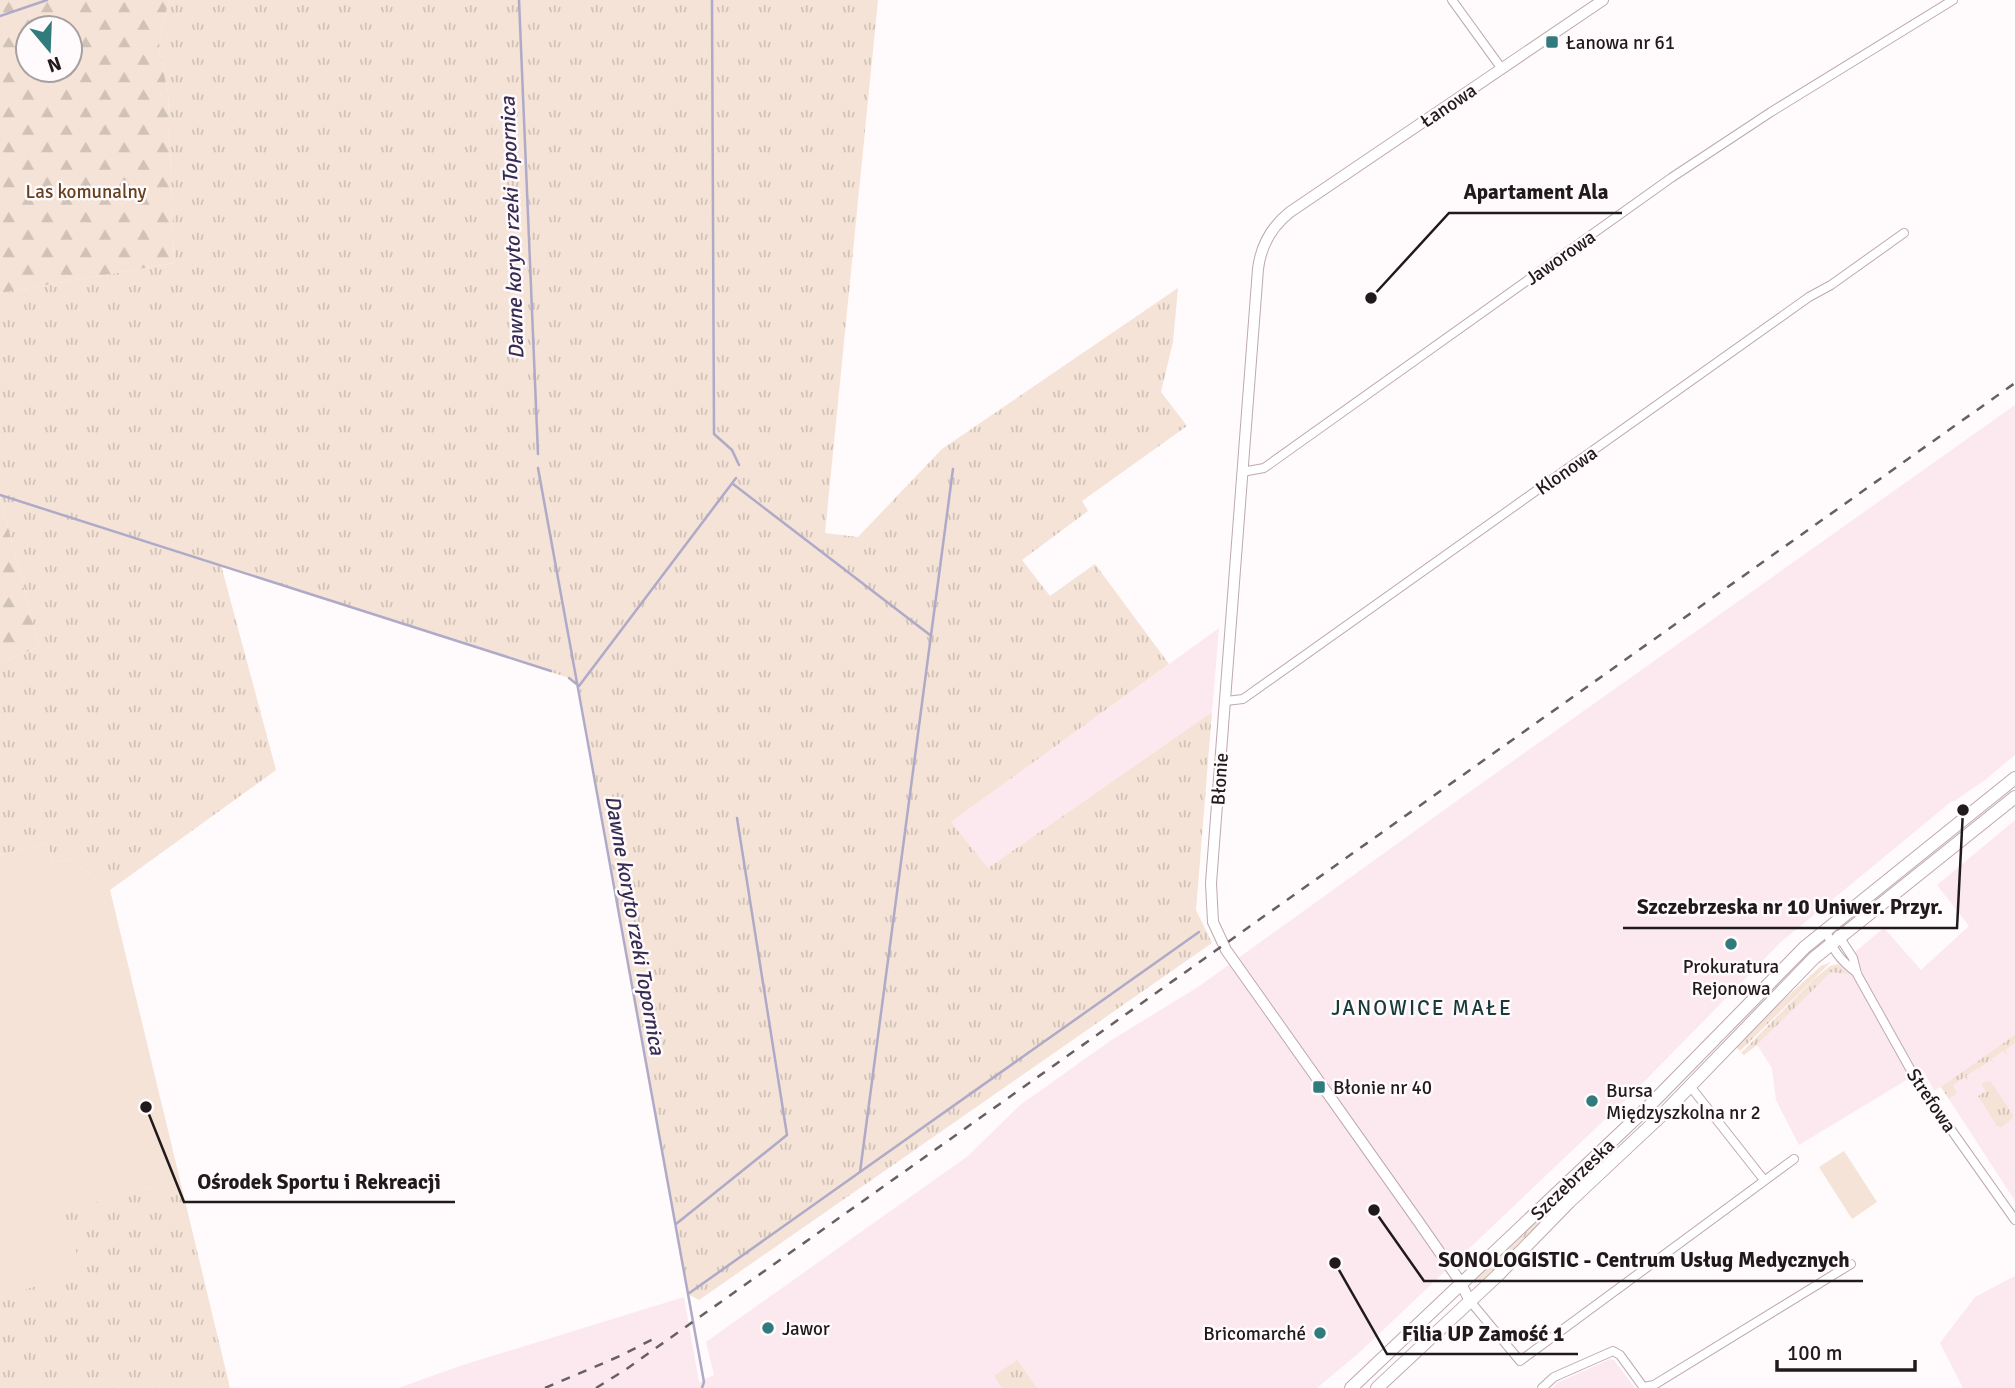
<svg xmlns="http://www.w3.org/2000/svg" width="2015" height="1388" font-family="Signika,sans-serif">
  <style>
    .built { fill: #fce9ef }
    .grass { fill: url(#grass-tufts) }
    .forest { fill: url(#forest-firs); fill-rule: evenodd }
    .garden { fill: #f4e3d6 }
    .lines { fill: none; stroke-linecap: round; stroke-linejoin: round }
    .stream { stroke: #afaac7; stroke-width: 2.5 }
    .street-casing { stroke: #bda9af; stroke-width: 10 }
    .secondary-casing { stroke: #bda9af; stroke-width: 12 }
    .primary-casing { stroke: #bda9af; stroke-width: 14 }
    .street { stroke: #fff; stroke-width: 8 }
    .secondary { stroke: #fff; stroke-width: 10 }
    .primary { stroke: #fff; stroke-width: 12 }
    .rail { stroke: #676062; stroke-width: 2.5; stroke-dasharray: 9 9; stroke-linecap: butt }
    .poi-dot { fill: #317b7d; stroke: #fffafb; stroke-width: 2.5 }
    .labels { text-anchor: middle; stroke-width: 5; stroke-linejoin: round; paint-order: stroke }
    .poi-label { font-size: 19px; fill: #211a1c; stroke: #fffafb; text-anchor: start }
    .street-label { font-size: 19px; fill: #211a1c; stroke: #fffafb }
    .park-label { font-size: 19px; fill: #66401f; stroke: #fffafb }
    .water-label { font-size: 21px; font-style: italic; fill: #352b53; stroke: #fffafb }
    .neighbourhood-label { font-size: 21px; letter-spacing: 2px; fill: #183a3b; stroke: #fffafb }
    .leader { fill: none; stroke: #211a1c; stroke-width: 2.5 }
    .callout-dot { fill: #211a1c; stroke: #fffafb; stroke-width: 2.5 }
    .callout-label { font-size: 21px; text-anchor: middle; font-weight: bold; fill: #211a1c; stroke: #fffafb; stroke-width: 5; stroke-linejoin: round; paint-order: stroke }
  </style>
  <defs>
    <pattern id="grass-tufts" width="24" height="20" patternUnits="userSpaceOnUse" patternTransform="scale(1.75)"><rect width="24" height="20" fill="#f4e3d6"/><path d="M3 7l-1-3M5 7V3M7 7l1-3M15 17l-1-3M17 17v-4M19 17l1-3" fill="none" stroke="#d1c2b7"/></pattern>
    <pattern id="forest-firs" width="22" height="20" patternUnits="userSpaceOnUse" patternTransform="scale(1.75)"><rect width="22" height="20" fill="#f4e3d6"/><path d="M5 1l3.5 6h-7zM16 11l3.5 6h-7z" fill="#d1c2b7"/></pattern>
  </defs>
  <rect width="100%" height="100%" fill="#fffafb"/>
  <path class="built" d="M2015,405V755L1985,780L1953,802L1952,801L1781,942L1636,1090L1360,1352L1317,1388H398L463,1365L684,1297L699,1382L714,1375L706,1342L968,1156L1019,1106L1110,1041L1198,987L1451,805Z
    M1219,628L1212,712L988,868L951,822Z
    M2015,820V1201L1941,1087L1934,1091L1923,1070L1799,1145L1776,1100L1772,1068L1757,1045L1828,974L1884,928L1921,970L1969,926L1937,885Z
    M2015,1276V1388H1963L1940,1343L1975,1297Z
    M1610,1359L1614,1360L1635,1388H1553L1557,1383Z"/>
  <path class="grass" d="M169,0H878L825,533L858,537L942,449L1178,288L1173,342L1161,392L1187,426L1082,501L1088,511L1022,560L1050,596L1095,564L1169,664L951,822L988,868L1212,712L1196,910L1212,943L699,1300L688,1294L579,686L569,678L221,565L276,770L110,890L71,859L53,863L47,843L0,855V663L39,647L0,496V293L174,263L168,92L160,55L159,41Z
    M1831,962L1740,1051L1736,1047L1750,1030L1821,966Z
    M1838,964L1848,974L1831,972L1757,1045L1744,1055L1741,1053L1814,979L1830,966Z
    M2015,1035V1043L2005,1050L2008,1056L2003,1051L1992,1059L1995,1064L1991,1060L1979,1068L1982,1073L1978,1068L1966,1076L1969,1082L1965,1077L1953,1085L1957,1093L1949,1099L1941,1087Z
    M1986,1081L1991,1082L2013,1115L2012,1119L2001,1127L1997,1126L1978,1096L1986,1091L1981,1084Z
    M180,1180L230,1388H0V1297L81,1272L63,1210Z
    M1563,1195L1565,1197L1487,1278L1474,1283L1473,1281Z
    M1017,1360L1037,1388H1002L994,1376Z"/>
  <path class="forest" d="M0,0H169L159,41L160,55L168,92L174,263L0,293ZM70,28V70H28V28Z
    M0,496L39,647L0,663Z"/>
  <path class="garden" d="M47,843L53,863L71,859L110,890L180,1180L64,1210L82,1272L0,1297V855Z
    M1844,1151L1877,1202L1852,1219L1819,1167Z"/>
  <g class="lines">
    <path class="stream" d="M519,0L538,454
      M712,0L714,434L732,450L739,465
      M0,16L47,0
      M538,468L688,1294L704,1382L702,1388
      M733,484L930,635
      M0,495L551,671
      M569,678L579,686L736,478
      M860,1172L1199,932
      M676,1224L787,1135L737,818
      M688,1294L860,1172L953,469"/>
    <defs>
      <path id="street" d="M1452,0L1502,69
        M1242,472L1264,468L1671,178L1771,112L1953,0
        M1226,701L1243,699L1809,297L1831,285L1904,233
        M1826,928C1830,948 1841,961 1857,973
        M1838,935L1853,958L1857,974L1918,1083L2015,1220
        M1690,1086L1764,1180
        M1470,1301L1520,1361L1794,1159
        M1644,1387L1654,1385L1851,1264
        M1542,1388L1554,1377L1613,1351L1620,1355L1644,1388"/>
      <path id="secondary" d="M1470,1301L1459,1280L1418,1221L1226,950L1213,922L1211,883L1258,269C1261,245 1271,227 1290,212L1603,0"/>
      <path id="primary" d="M1351,1388L1650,1105L1805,947L2015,778
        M1377,1388L1497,1276L1569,1202L1664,1113L1814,958L2015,797"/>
    </defs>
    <use href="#street" class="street-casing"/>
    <use href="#secondary" class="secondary-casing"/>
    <use href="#primary" class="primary-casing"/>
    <use href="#street" class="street"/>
    <use href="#secondary" class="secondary"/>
    <use href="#primary" class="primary"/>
    <path class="rail" d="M545,1388L620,1356L659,1336
      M596,1388L625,1370L2015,383"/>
  </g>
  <g class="poi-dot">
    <rect x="1545" y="35" width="14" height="14" rx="3.5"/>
    <circle cx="1731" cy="944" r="7"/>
    <rect x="1312" y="1080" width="14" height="14" rx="3.5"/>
    <circle cx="1592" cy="1101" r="7"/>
    <circle cx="768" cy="1328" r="7"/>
    <circle cx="1320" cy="1333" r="7"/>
  </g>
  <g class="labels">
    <g class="poi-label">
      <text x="1566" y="49">Łanowa nr 61</text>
      <text x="1731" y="973" text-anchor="middle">Prokuratura<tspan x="1731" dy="22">Rejonowa</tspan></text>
      <text x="1333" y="1094">Błonie nr 40</text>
      <text x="1606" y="1097">Bursa<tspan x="1606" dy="22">Międzyszkolna nr 2</tspan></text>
      <text x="782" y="1335">Jawor</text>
      <text x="1306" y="1340" text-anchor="end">Bricomarché</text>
    </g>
    <g class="street-label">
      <text transform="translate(1448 105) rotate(-34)" y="7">Łanowa</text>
      <text transform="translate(1560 257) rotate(-35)" y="7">Jaworowa</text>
      <text transform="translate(1566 470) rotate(-35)" y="7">Klonowa</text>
      <text transform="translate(1219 779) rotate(-86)" y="7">Błonie</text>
      <text transform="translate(1932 1100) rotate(56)" y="7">Strefowa</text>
      <text transform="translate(1572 1179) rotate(-44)" y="7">Szczebrzeska</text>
    </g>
    <g class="park-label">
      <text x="86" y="198">Las komunalny</text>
    </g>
    <g class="water-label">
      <text transform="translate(512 228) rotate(-92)" y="7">Dawne koryto rzeki Topornica</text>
      <text transform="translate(635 925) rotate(80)" y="7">Dawne koryto rzeki Topornica</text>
    </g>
    <g class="neighbourhood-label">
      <text x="1422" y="1015">JANOWICE MAŁE</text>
    </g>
  </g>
  <path class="leader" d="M1371 298L1449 213H1622M1963 810L1957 928H1623M146 1107L184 1202H455M1374 1210L1424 1281H1863M1335 1263L1387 1354H1578"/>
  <g class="callout-dot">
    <circle cx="1371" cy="298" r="7"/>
    <circle cx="1963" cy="810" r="7"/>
    <circle cx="146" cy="1107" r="7"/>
    <circle cx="1374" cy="1210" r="7"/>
    <circle cx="1335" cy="1263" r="7"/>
  </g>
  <g class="callout-label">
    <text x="1536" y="199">Apartament Ala</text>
    <text x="1790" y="914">Szczebrzeska nr 10 Uniwer. Przyr.</text>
    <text x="319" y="1189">Ośrodek Sportu i Rekreacji</text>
    <text x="1644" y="1267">SONOLOGISTIC - Centrum Usług Medycznych</text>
    <text x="1483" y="1341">Filia UP Zamość 1</text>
  </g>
  <g transform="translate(49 49) rotate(161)"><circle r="33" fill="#fffafb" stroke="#a6a0a2" stroke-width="2"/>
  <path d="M0-5L12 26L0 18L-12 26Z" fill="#317b7d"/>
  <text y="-10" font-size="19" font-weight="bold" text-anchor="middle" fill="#211a1c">N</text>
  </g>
  <path d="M1777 1360v10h138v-10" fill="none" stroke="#211a1c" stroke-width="3.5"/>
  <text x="1787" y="1360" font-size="21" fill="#211a1c" stroke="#fffafb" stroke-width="5" paint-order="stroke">100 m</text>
</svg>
